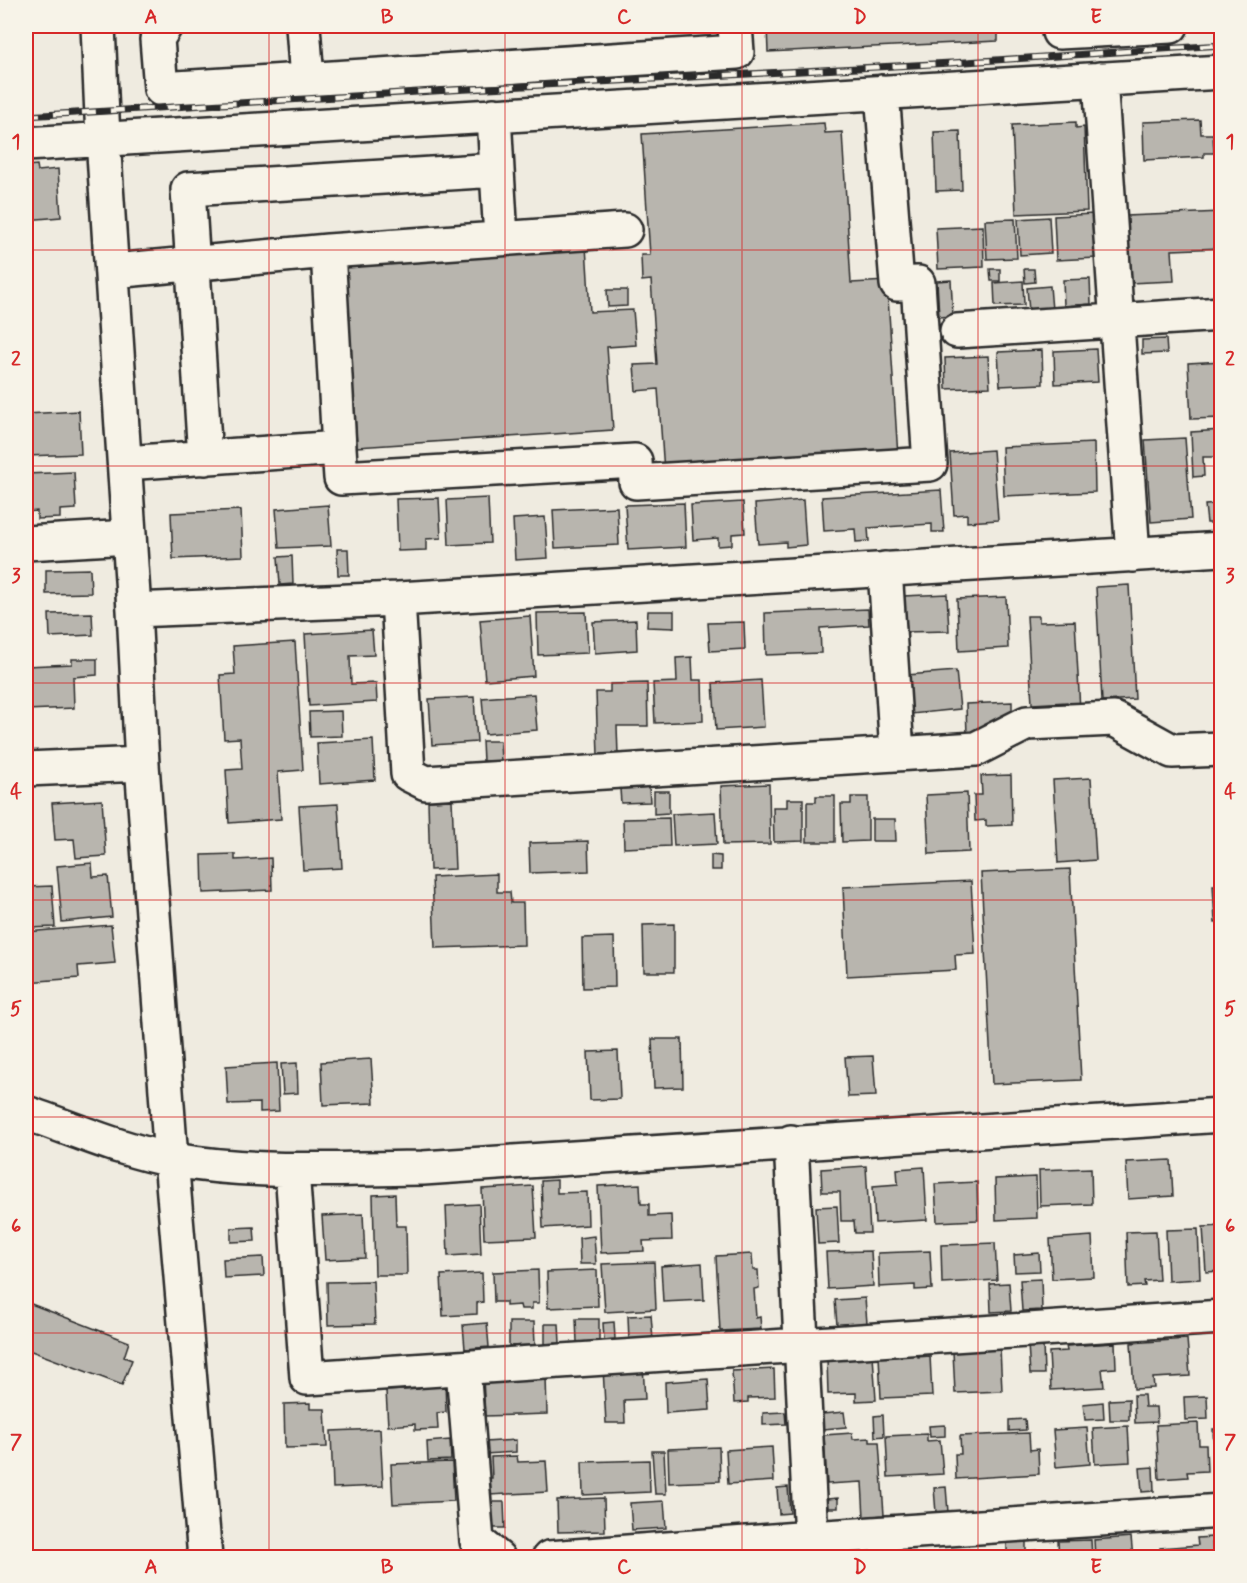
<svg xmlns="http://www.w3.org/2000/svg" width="1247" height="1583" font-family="Mynerve,sans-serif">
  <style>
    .building { fill: #b8b5ae; stroke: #2b2b2b; stroke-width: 1.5 }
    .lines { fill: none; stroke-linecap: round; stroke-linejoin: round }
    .minor-casing { stroke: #2b2b2b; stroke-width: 38 }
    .minor { stroke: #f7f3e8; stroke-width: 33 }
    .rail-casing { stroke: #2b2b2b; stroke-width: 7 }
    .rail { stroke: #f7f3e8; stroke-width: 4.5; stroke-dasharray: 14; stroke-linecap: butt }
    .grid { fill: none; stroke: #d62828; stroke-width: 1.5; stroke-opacity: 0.55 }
    .neatline { fill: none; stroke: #d62828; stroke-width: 2 }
    .grid-label { font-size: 20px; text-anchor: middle; font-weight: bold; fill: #d62828 }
  </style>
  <rect width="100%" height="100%" fill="#efebe0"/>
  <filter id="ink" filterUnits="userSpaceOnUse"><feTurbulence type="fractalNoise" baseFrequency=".0167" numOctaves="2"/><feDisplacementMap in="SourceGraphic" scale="12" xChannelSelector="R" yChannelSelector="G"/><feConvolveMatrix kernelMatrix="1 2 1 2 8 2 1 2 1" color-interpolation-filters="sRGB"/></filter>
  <g filter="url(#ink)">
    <path class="building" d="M767,26H998V41L768,52Z
      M1200,120L1201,134H1213L1214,153H1204V157L1144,160L1143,122Z
      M1076,122V128L1084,127L1087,211L1016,214L1012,125Z
      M824,123L825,133L842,132L851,283L887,281L898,457L664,471L658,389L636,391L634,365L657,364L651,280L642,281L641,255H650L642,134Z
      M960,131L962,190L936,191L934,132Z
      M37,165L38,171L58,169L61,217L26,220V166Z
      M1222,212V248L1172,250L1174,281L1129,283L1126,216Z
      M1094,214L1097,258L1056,260L1054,216Z
      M1049,217L1051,253L1020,255L1018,219Z
      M1015,219L1017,258L987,259L985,220Z
      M983,226L984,267L938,269L936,228Z
      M586,246L590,312L633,310L636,345L607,347L613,430L357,447L345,262Z
      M990,269H1000V281H991Z
      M1024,269H1034L1035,282L1025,283Z
      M1090,279L1091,304L1064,306L1063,280Z
      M951,280L953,316L939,317L937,281Z
      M1023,281L1024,305L995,306L994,283Z
      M1050,286L1052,310L1029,311L1027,288Z
      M607,290H627V306L608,307Z
      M1166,339L1167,353L1142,354V340Z
      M1096,349L1098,382L1055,384L1054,351Z
      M1042,350L1043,384L1000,386L998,352Z
      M988,356L990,387L946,389L945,358Z
      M1222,361V418L1191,419L1188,363Z
      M79,411L81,454L26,456V414Z
      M1222,430V457H1203L1204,476L1193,477L1191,432Z
      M1185,438L1191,519L1151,522L1145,440Z
      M1094,443L1095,492L1004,496L1002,447Z
      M993,450L998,520L967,522V514L954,515L950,453Z
      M1216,464H1222V501H1218Z
      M74,472L76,509L60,510V518L37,519V511L26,512V474Z
      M941,490L944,532H932V524L868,528L869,541L856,542L855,529L824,531L822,497Z
      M439,498L441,538L426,539V550L398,551L396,499Z
      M488,498L490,543L449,545L447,500Z
      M803,500L806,545L786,547V542L758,544L755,504Z
      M743,502L745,533L732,534V545L718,546V538L693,540L691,505Z
      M684,503L686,547L628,550L625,505Z
      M1222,504V523H1207L1205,505Z
      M328,505L331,546L279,548L276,509Z
      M617,507L619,545L555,548L553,510Z
      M241,510L243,556L173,559L171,513Z
      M545,517L548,558L515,560L513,519Z
      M337,549H348L349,575H338Z
      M292,556L293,584L280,585L278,557Z
      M90,569L91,593L46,594V570Z
      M1129,585L1135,699L1102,701L1096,587Z
      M947,594L949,631L904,632L903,596Z
      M1006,597L1008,648L959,651L957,599Z
      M868,609L869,625L820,628L821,653L766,655L765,613Z
      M648,611H674V628L647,627Z
      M586,612L588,653L538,655L537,613Z
      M92,613L93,635L50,637L49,614Z
      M530,616L534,676L485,680L480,620Z
      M1027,616H1039V622L1075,621L1080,710L1067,711V702L1032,704Z
      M636,620L637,650L595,653L593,622Z
      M744,622L745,649L710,651L708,623Z
      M372,630L374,655L350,656L351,684L376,683L377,702L309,706L305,634Z
      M295,642L303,770L278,772L281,819L229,823L226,770L242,769L240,738L224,739L220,675L235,674L233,646Z
      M692,657L693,680H702L703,721L655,723L653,683L677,682L676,658Z
      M72,659H97V675L73,677L74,708L26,710V666L72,664Z
      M956,671L960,709L911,714L907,675Z
      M761,680L764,727L716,730L713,683Z
      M647,683L648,726H617L618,755L598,756L596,692H610V684Z
      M534,694L537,730L485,734L482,698Z
      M474,697L477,742L432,745L429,699Z
      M1012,702V722L967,735L966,704Z
      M341,711L342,736L310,737L309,712Z
      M373,740L375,780L319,784L317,743Z
      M482,741H500L501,761H483Z
      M1011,775L1012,825L986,826V820L975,821L974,795H982L981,776Z
      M1091,778L1096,860L1058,863L1053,780Z
      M769,784L770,844L723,845L721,786Z
      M649,787L650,802L621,803L620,789Z
      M654,791H669V813L654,814Z
      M967,793L969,852L929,854L926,795Z
      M816,796H835V842H807V802H816Z
      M851,797H868V841L842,842L841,804H851Z
      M787,799H803V841L774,842L773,807H787Z
      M102,800L106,856L76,858L74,839L55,840L52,803Z
      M452,800L455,869L430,870L428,801Z
      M338,804L342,868L303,870L299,806Z
      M715,812L717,844L674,846L672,814Z
      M669,818L670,846L624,848L623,819Z
      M872,819H895L896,841H872Z
      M588,841L589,871L530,873L529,843Z
      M235,854V860L271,858L272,890L203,893L202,855Z
      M711,855L721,856V870H711Z
      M92,863L93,877L108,876L112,917L62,922L57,866Z
      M1070,869L1081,1080L992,1084L981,873Z
      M497,874V892H510L511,903H523L524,945L435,948L432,877Z
      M971,881L975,954L955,955L956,970L847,976L843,887Z
      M1213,885H1222V922L1215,923Z
      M52,886L55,927L29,928L27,887Z
      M674,924V972H644L643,925Z
      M111,925L115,963L78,966L79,978L26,982V932Z
      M614,937L615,987L583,988L582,938Z
      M1218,968H1222V1015H1220Z
      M652,1039H682L683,1087L654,1088Z
      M618,1051L620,1099L590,1100L588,1052Z
      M873,1056L876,1096L848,1097L845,1057Z
      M371,1059L374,1103L323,1105L321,1062Z
      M277,1063L279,1111L260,1112V1103L228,1104L226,1066Z
      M297,1063L298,1093L283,1094L281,1064Z
      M1171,1160L1173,1196L1128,1199L1126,1162Z
      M866,1166L870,1233H855L854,1221H841L840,1192H822L821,1169Z
      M924,1167L927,1220L875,1223L873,1186L898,1184L897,1169Z
      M1091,1168L1092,1204L1040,1206L1039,1170Z
      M1036,1177L1037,1218L996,1220L995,1179Z
      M557,1180V1193L587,1192L588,1225L543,1228L541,1181Z
      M977,1182L978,1220L937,1222L935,1184Z
      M640,1184L641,1204H649V1216L671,1215L672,1240L643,1241L644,1251L601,1253L598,1186Z
      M533,1186L536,1237L484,1239L482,1189Z
      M395,1194L396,1226H406L407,1275H375L373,1195Z
      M479,1204L481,1254L448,1256L446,1206Z
      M837,1206L839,1243L818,1244L816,1207Z
      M363,1214L365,1258L325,1260L322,1216Z
      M1222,1226V1271L1206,1272L1203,1227Z
      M254,1227L255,1241L231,1242V1228Z
      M1198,1229L1200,1279L1168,1281L1166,1230Z
      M1156,1231L1159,1280L1144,1281L1145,1286L1128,1287L1126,1232Z
      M594,1236L596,1264H580L579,1238Z
      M1092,1236L1094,1277L1052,1279L1050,1239Z
      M995,1243L997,1280L942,1283L941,1245Z
      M871,1251L873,1286L828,1289L826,1252Z
      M930,1251L932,1289L915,1290V1285L879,1287L878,1253Z
      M1039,1253L1040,1271L1015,1272L1014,1255Z
      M752,1254L753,1270H758L759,1288L754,1289L756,1318L760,1317L761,1329L720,1331L716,1256Z
      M263,1257L264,1276L224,1278L223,1259Z
      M654,1262L656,1309L605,1312L602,1264Z
      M702,1263L704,1300L663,1302L661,1266Z
      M538,1270L539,1303H532V1309H521L520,1305L506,1306V1302H494L493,1272Z
      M597,1270L598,1306L548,1308L547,1272Z
      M482,1273L483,1302L477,1303V1314L443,1316L441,1275Z
      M1041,1279L1042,1310L1022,1311L1020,1280Z
      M373,1281L375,1324L328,1325L327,1282Z
      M1009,1283L1011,1311L991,1312L990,1284Z
      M865,1298L867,1323L837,1325L835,1300Z
      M26,1302L129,1342L124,1357L132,1360L122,1385L26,1349Z
      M651,1315L653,1340L629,1341L628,1316Z
      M576,1319H599V1341L577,1342Z
      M509,1322H534L535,1345L509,1346Z
      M614,1322L615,1339L604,1340L603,1323Z
      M487,1323L489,1347L465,1349L463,1325Z
      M545,1324H559L560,1343L545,1344Z
      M1187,1339L1190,1376L1153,1378L1154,1388L1134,1389L1131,1343Z
      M1115,1343L1116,1368L1102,1369L1104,1387L1051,1390L1049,1352L1067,1351L1066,1346Z
      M1028,1344H1043L1044,1374H1030Z
      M1000,1348L1002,1391L955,1393L953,1351Z
      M894,1350H918V1357L930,1356L932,1396L881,1398L879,1356L894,1355Z
      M873,1356L876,1400L856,1401V1393L828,1394L827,1358Z
      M643,1366L645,1399L624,1400L625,1423H606L603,1368Z
      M774,1369L775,1397L748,1398V1402L734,1403L732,1371Z
      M546,1376L547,1414L485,1416L483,1378Z
      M708,1379L710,1410L666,1413L665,1382Z
      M445,1380L446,1412L437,1413L438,1429L415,1430V1424L388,1426L386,1391L419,1389V1381Z
      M1134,1395H1144L1145,1407H1156L1157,1422L1135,1423Z
      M1207,1396L1208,1419L1185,1420L1184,1397Z
      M1129,1399V1420H1110L1109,1400Z
      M1103,1402L1104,1419L1085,1420L1083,1404Z
      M310,1403V1409H325L327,1447L285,1448L284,1404Z
      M785,1412L786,1424L763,1425V1413Z
      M844,1412L846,1427L823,1429L822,1414Z
      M883,1415L884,1436L875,1437L874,1416Z
      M1025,1419L1026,1430L1009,1431V1420Z
      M1198,1423L1199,1445H1206L1207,1471L1187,1472L1188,1477L1159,1479L1156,1425Z
      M945,1425V1436L930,1437L929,1426Z
      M1128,1426L1130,1462L1095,1464L1093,1428Z
      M1087,1428L1090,1464L1056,1467L1053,1430Z
      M380,1429L383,1486L333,1488L331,1431Z
      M1213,1429H1222V1466H1215Z
      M852,1433L853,1439L870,1438V1442H879L884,1515L864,1517L862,1482L827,1484L824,1435Z
      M1029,1433L1030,1450L1038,1449L1039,1474L956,1479L955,1454H961L960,1436Z
      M927,1434V1441L940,1440L943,1474L888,1477L886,1436Z
      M450,1440L451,1460L428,1461L427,1442Z
      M516,1440V1452L485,1454V1442Z
      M719,1447L720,1481L669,1483L668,1449Z
      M772,1447L774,1481L728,1484L726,1450Z
      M652,1451H664L666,1494H655Z
      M517,1456L518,1462L546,1461L548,1492L489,1495L488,1478H492L491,1457Z
      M649,1460L650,1492L583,1495L582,1462Z
      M452,1462L454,1501L393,1504L391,1464Z
      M1153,1467L1154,1491L1142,1492L1140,1468Z
      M788,1487L790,1513L779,1514L777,1488Z
      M946,1487L948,1512L936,1513L934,1488Z
      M604,1498L605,1531L558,1532L557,1500Z
      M838,1498V1508H828L827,1499Z
      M664,1501L666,1528L632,1530L630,1503Z
      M491,1502H504L505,1528H492Z
      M1131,1537L1133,1558H1095L1094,1540Z
      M1212,1537L1213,1558H1161L1160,1548L1198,1545L1197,1538Z
      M1007,1540H1026V1551L1055,1549V1558H1007Z
      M1091,1540L1092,1558H1059L1058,1541Z
      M886,1552V1558H833V1555Z"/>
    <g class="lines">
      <defs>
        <path id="minor" d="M98,26L103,139L134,610L142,764L171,1159L205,1558
          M165,26L157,39L161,89L737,52L735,26
          M303,26L307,80
          M1059,26V32L1171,26
          M1100,79L1133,555
          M494,115L497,170
          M26,144L1222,72
          M113,271L328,251L625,230
          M957,331L1222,314
          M339,448L341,478L635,461L636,482L930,464L918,283L897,284L882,92
          M205,458L188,189L497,170L501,238
          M125,463L339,448L328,251
          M26,543L129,537
          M885,569L897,753
          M398,599L408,774L426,783L976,749L1027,723L1114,719L1172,751L1222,749
          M134,610L398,599L1222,549
          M26,769L142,764
          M26,1113C74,1129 123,1151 173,1160C256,1174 339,1169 423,1168L1222,1115
          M791,1142L812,1558
          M292,1170L307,1378L1222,1317
          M463,1369L477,1541L498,1558
          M549,1558L811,1538L1222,1511"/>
      </defs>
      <use href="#minor" class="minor-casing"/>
      <use href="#minor" class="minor"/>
      <defs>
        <path id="rail" d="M26,116L450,90L951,63L1222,45"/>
      </defs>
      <use href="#rail" class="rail-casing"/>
      <use href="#rail" class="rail"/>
    </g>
  </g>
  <path class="grid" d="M269,26V1558M505,26V1558M742,26V1558M978,26V1558M26,250H1222M26,466H1222M26,683H1222M26,900H1222M26,1117H1222M26,1333H1222"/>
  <rect width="1247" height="1583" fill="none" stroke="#f7f3e8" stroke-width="66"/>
  <rect x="33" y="33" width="1181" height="1517" class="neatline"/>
  <g class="grid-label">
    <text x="151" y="23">A</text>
    <text x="387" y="23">B</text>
    <text x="624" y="23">C</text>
    <text x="860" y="23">D</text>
    <text x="1096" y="23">E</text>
    <text x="16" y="148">1</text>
    <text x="1230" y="148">1</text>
    <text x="16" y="365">2</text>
    <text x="1230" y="365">2</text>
    <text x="16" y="582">3</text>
    <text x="1230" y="582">3</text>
    <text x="16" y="798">4</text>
    <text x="1230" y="798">4</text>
    <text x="16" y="1015">5</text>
    <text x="1230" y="1015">5</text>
    <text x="16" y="1232">6</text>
    <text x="1230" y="1232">6</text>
    <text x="16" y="1448">7</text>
    <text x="1230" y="1448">7</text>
    <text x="151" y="1573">A</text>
    <text x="387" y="1573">B</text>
    <text x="624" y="1573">C</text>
    <text x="860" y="1573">D</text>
    <text x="1096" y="1573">E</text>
  </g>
</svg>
